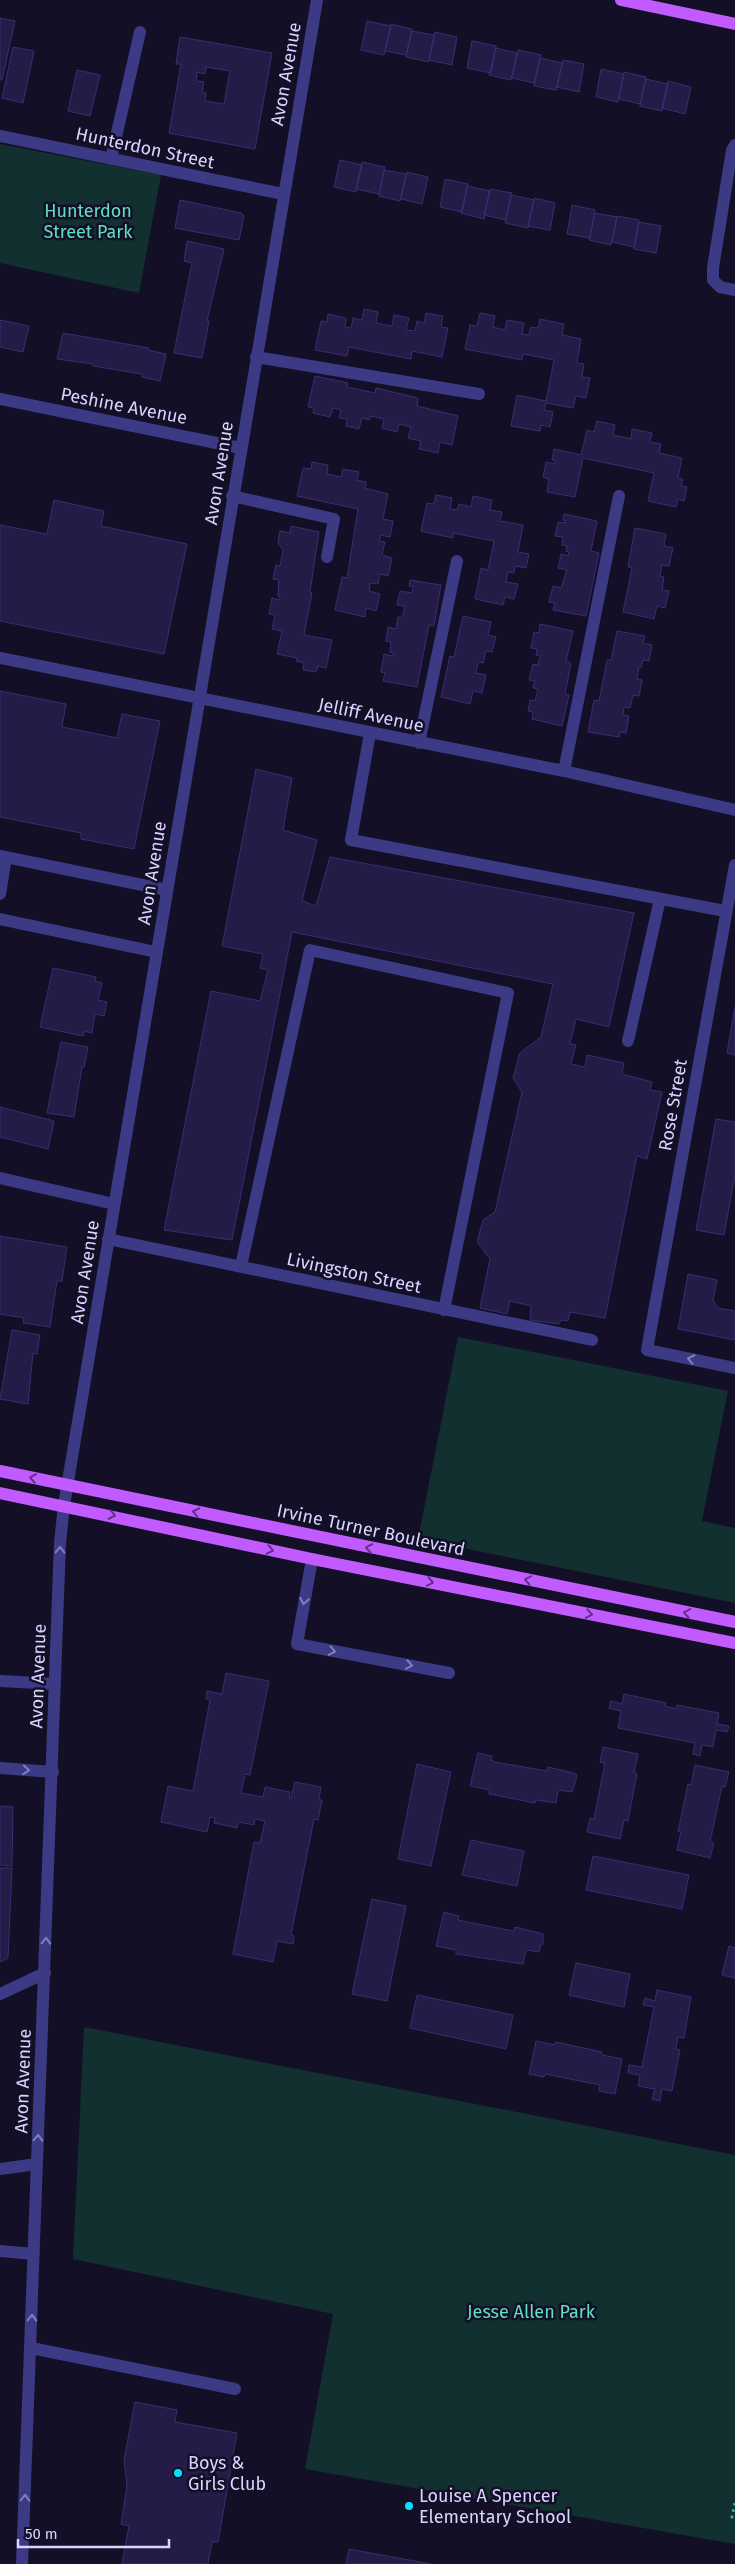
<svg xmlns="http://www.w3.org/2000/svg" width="735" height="2564" font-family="'Fira Sans',sans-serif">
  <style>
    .green { fill: #12302f }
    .building { fill: #241b47; stroke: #3b2d73; fill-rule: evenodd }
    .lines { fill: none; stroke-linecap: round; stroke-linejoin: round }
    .path { stroke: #2fb8b0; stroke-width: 3; stroke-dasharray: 2.5 4; stroke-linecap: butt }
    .minor { stroke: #3d3a85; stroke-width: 12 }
    .major { stroke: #c25bff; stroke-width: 12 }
    .oneway { stroke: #837fbc }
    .oneway2 { stroke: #623188 }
    .poi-dot { fill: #00e5ff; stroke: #130f26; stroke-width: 2 }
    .labels { text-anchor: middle; stroke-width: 5; stroke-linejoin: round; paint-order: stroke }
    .street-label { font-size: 18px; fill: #d9d4ff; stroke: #130f26 }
    .park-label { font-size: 18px; fill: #5fe0c0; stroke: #130f26 }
    .poi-label { font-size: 18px; fill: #d9d4ff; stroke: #130f26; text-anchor: start }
  </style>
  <rect width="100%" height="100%" fill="#130f26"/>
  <path class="green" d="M0,144L161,175L139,293L0,263Z
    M458,1337L728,1391L702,1521L735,1528V1603L418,1539Z
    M84,2027L735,2155V2544L305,2469L333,2314L73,2259Z"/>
  <path class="building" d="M0,18L15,21L2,80H0Z
    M367,21L391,26L384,55L361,50Z
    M391,24L412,29L406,55L385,51Z
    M412,31L434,35L429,62L406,57Z
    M435,32L457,37L452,65L429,60Z
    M180,37L272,53L255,149L169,133L181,64H176ZM206,67L230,71L224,104L205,101L206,93L202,92L204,82L196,81L197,72L205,74Z
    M472,41L496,46L491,73L467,68Z
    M13,47L34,51L23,103L2,98Z
    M496,48L517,53L511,80L489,75Z
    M518,50L541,55L534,83L512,78Z
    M540,58L562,63L556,90L534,86Z
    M563,60L584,64L579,92L557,87Z
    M601,69L624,74L618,102L596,97Z
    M77,70L100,75L90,116L68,111Z
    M624,72L646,77L640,104L619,99Z
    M646,79L668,84L662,111L640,106Z
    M668,81L691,87L685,114L662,108Z
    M340,160L362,165L356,192L334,187Z
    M362,162L385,167L379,194L356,189Z
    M384,170L406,174L400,201L379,196Z
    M407,172L428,177L422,204L401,199Z
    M445,179L468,184L462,212L440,207Z
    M467,186L490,191L484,219L461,213Z
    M490,189L512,193L506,220L484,215Z
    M511,195L534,200L528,228L505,223Z
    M534,198L555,203L550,230L528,226Z
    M180,200L241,213L244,216L239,240L175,228Z
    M572,205L595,210L590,238L567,234Z
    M595,213L617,217L611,245L589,240Z
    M617,216L639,220L634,247L612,242Z
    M639,222L661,226L656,253L634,249Z
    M187,241L224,249L207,321H209L202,358L174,353L192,263L184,261Z
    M364,309L378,312L376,323L392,326L394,315L409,318L406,330L415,331L417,321L424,323L426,313L443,316L441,327L448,328L442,357L412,351L411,359L349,347L347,356L315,350L321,321L327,322L328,314L346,318L345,327L351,328L353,318L362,320Z
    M480,313L495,316L493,327L505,330L507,320L524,323L522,334L529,335L531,327L538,328L540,319L564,324L562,335L581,339L577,363L584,364L582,377L590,378L586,398L576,396L573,408L546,403L544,410L553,412L550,427L541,425L540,431L511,426L517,395L546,401L554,360L523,354L522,360L465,349L470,325L477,326Z
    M0,320L29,326L23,352L0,347Z
    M63,333L149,348L148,350L166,354L160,381L142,377V374L93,366V364L57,359Z
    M315,376L348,383L347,387L375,393L376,388L418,398L417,406L458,416L452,445L440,442L438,453L419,449L421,441L408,438L411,427L399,424L397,432L382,428L384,419L370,416V420L362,418L359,429L346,426L347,419L339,418L341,410L333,408L330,417L313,413L314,408L308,407Z
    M597,421L615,425L613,435L631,439L632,429L652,433L650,442L661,444L659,453L682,458L678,478L683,479L681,486L687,487L684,501L678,499L676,507L648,501L654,473L583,458L575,497L547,492L549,479L543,477L546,462L555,464V460H552L554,449L581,455L587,430L594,432Z
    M312,462L328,465L327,474L341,477L343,469L359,472L357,480L366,482L365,488L388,494L383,519L393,521L390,537L381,535L379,541L385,542L382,555L392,558L388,576L380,574L378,584L370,583L369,591L380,594L376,611L366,608L365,617L335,610L342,577L347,578L358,509L297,496L303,468L311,469Z
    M436,495L452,498L450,509L457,510L459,504L471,507L473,496L492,500L490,510L502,512L500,521L523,525L518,552L529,554L526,568L515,566L514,573L508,572L506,582L518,584L514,599L505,597L503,605L475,599L481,568L488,570L494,541L453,533V538L421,531L427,503L434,504Z
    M54,500L104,511L101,526L187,544L164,654L0,621V525L47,534Z
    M564,514L597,521L591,551L599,553L586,616L553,610L555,603L549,602L553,586L561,588L567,570L558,568L561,554L568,556L569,552L566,551L567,546L562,545L563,537L555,536L558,522L566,523V521L563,520Z
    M291,526L319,532L310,592L312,593L304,635L332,640L326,668L318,666L316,672L303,670L304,663L296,661L297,658L277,654L282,631L272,629L275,615L269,614L272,598L280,600V597L278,596L279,580L273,579L276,565L280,566L283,550L278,543L280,531L290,533Z
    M635,528L666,534L664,546L673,548L669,566L662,565L660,576L664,577L662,590L669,591L665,608L657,606L654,619L623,612L632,568L628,567Z
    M410,580L441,585L434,626L429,625L417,687L383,681L385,673L381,672L384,654L393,656L394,653L390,652L391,642L386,641L388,627L396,629L398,617L402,618L405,606L397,605L400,591L412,593L413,587L409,586Z
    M463,616L491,622L488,635L496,637L492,652L486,651L483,663L478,662L476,673L486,675L482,693L473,691L470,704L441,697L450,656L454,657Z
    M540,624L573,631L566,661L571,663L565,694L569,695L562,726L532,719L533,712L528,711L530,700L535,701L538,689L533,688L535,681L529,680L533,664L538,665L540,656L536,655L537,649L531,648L534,632L539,633Z
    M617,631L645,636L643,643L652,645L649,661L643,660L641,668L639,667L637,679L642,680L639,696L633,695L630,708L624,707L623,715L629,716L626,733L620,732L619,737L588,732L594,700L599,701L607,660H611Z
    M0,691L66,704L62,727L117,738L122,714L160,721L134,849L81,839V833L0,817Z
    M256,769L292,778L283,830L317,840L302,901L316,906L330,857L634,913L609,1027L576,1019L570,1044L576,1045L571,1064L585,1067L587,1055L624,1063L622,1074L652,1082L650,1090L662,1092L647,1159L637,1156L605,1318L570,1312L568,1321L561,1320L559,1324L530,1320L531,1306L510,1301L507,1314L480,1308L490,1259L477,1242L483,1220L495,1212L522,1092L513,1078L520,1053L541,1037L553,984L292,932L232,1240L164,1230L211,991L260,1001L268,970L260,968L263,954L222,946Z
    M53,968L96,977L95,981L102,983L98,1000L107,1002L104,1016L95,1014L92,1033L84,1031L83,1036L40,1027Z
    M735,1007V1055L727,1053Z
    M61,1042L88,1047L84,1067H82L74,1117L47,1113Z
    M0,1107L54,1121L48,1149L0,1137Z
    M716,1119L735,1122V1175L724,1235L696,1230Z
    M0,1236L67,1247L62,1281H57L50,1327L23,1323L24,1318L0,1314Z
    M688,1274L717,1280L713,1300L718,1308L735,1311V1340L678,1329Z
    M12,1330L40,1335L37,1354L33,1353L28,1404L0,1399Z
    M226,1673L269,1681L250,1775L245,1774L241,1793L263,1797L265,1787L290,1792L289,1798H291L295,1782L321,1787L319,1800H322L318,1820L314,1819L291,1935L294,1936L293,1944L277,1941L273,1962L233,1954L254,1842L260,1843L265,1821L255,1819L254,1825L238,1822L237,1828L214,1823L215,1818L210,1817L207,1832L161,1822L168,1786L193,1791L210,1700L206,1699L207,1691L222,1694Z
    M624,1694L666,1703L665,1706L677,1709V1705L719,1713L717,1724L729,1726L727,1732L716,1730L713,1747L702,1745L700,1756L693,1754L695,1743L618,1728L621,1711L609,1708L611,1701L622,1704Z
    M603,1747L638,1754L634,1773L637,1774L628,1821L624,1820L620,1839L587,1832L590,1818L594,1819L605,1763L600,1762Z
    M478,1753L492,1756L491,1760L495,1762L547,1771L548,1767L574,1773L577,1775L575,1783L572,1792L558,1790L556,1803L536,1800L535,1803L489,1794L490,1790L470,1786Z
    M417,1764L451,1772L431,1866L398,1859Z
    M695,1765L729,1772L725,1787L722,1786L710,1842L714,1843L710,1858L677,1850L681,1832L678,1831L688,1784L691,1785Z
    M0,1806L13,1807L12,1866L0,1865Z
    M471,1840L524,1851L517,1886L462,1875Z
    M593,1856L689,1875L682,1909L586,1890Z
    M0,1868H12L8,1958L0,1962Z
    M372,1899L406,1906L387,2001L352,1994Z
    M444,1912L459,1916L458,1920L508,1930L514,1931L515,1927L543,1934V1944H541L539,1952L526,1950L523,1964L456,1954V1950L436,1946Z
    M729,1946L735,1948V1978L722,1975Z
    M576,1963L630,1974L624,2007L569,1995Z
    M657,1990L691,1997L684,2038L678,2037L676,2049L680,2050L672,2091L662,2089L660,2101L652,2099L655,2089L638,2086L640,2075L628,2073L629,2065L642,2067L654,2007L643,2005L645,1998L655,2001Z
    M417,1995L513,2015L506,2049L410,2028Z
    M536,2041L555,2045L556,2042L602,2052V2055L622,2059L615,2094L599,2091L600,2085L545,2074L544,2077L529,2074Z
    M135,2402L177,2410L175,2422L237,2433L218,2542H212L208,2564H122L129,2526L121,2524L127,2486L124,2460Z
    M349,2549L431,2564H346Z"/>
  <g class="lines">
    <path class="path" d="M735,2503L732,2517H735"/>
    <path class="minor" d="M0,136L283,194
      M735,145L732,150L713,268V280L720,287L735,290
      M111,159L140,32
      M256,357L479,394
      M0,399L241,448
      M232,496L334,519L327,557
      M0,658L564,771L735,810
      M370,733L351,840L725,911
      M419,743L457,561
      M564,771L619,496
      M0,856L167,890
      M735,865L647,1350L735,1368
      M0,894L6,857
      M0,919L156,952
      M628,1041L660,899
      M0,1178L114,1204
      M108,1239L592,1340
      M241,1266L310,950L508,993L444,1310
      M312,1559L297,1644L449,1673
      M0,1681L55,1684
      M0,1768L53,1772
      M0,1994L45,1973
      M0,2169L37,2164
      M0,2251L34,2254
      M31,2348L235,2389
      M22,2564L60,1543L64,1505L317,0"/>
    <path class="major" d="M621,0L735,24
      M0,1471L735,1622
      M0,1493L312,1559L735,1643"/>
  </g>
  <defs><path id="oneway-chevron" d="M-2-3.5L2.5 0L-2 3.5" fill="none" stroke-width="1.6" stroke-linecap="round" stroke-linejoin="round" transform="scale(1.25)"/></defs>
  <g class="oneway">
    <use href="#oneway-chevron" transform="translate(691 1359) rotate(-168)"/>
    <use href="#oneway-chevron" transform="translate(60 1550) rotate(-89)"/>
    <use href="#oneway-chevron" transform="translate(304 1601) rotate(100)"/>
    <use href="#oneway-chevron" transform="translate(332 1651) rotate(11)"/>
    <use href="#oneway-chevron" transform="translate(409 1665) rotate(11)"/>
    <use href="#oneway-chevron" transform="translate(26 1770) rotate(4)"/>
    <use href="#oneway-chevron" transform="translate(46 1941) rotate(-88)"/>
    <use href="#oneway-chevron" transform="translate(38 2138) rotate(-88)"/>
    <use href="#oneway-chevron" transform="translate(32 2318) rotate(-88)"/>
    <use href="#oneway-chevron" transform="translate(25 2498) rotate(-88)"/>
  </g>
  <g class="oneway2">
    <use href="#oneway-chevron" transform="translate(33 1478) rotate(-169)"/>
    <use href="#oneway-chevron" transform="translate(196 1512) rotate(-168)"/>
    <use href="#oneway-chevron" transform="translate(112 1515) rotate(12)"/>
    <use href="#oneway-chevron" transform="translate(369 1548) rotate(-169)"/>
    <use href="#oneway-chevron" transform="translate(270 1550) rotate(12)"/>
    <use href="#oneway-chevron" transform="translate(528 1580) rotate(-169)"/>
    <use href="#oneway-chevron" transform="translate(430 1582) rotate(11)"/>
    <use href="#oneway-chevron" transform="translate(687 1613) rotate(-169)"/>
    <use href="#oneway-chevron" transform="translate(589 1614) rotate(11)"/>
  </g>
  <g class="poi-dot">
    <circle cx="178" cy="2473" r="5"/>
    <circle cx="409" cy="2506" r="5"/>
  </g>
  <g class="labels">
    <g class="street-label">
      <text transform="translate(286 74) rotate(-80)" y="6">Avon Avenue</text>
      <text transform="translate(145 148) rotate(12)" y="6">Hunterdon Street</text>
      <text transform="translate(124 406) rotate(11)" y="6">Peshine Avenue</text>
      <text transform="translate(219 473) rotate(-81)" y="6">Avon Avenue</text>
      <text transform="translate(371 715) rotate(12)" y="6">Jelliff Avenue</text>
      <text transform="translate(152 873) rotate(-81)" y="6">Avon Avenue</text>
      <text transform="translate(673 1105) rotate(-80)" y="6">Rose Street</text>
      <text transform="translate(85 1272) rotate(-81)" y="6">Avon Avenue</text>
      <text transform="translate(354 1273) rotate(12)" y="6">Livingston Street</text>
      <text transform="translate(371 1530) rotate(12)" y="6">Irvine Turner Boulevard</text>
      <text transform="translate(38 1676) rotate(-88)" y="6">Avon Avenue</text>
      <text transform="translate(23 2081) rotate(-88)" y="6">Avon Avenue</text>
    </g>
    <g class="park-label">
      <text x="88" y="217">Hunterdon<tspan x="88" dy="21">Street Park</tspan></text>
      <text x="531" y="2318">Jesse Allen Park</text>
    </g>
    <g class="poi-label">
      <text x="188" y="2469">Boys &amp;<tspan x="188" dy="21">Girls Club</tspan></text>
      <text x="419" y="2502">Louise A Spencer<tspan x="419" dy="21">Elementary School</tspan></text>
    </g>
  </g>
  <path d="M18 2539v8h151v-8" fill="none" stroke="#d9d4ff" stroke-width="2.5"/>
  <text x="25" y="2539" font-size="15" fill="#d9d4ff" stroke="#130f26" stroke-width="4" paint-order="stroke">50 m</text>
</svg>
